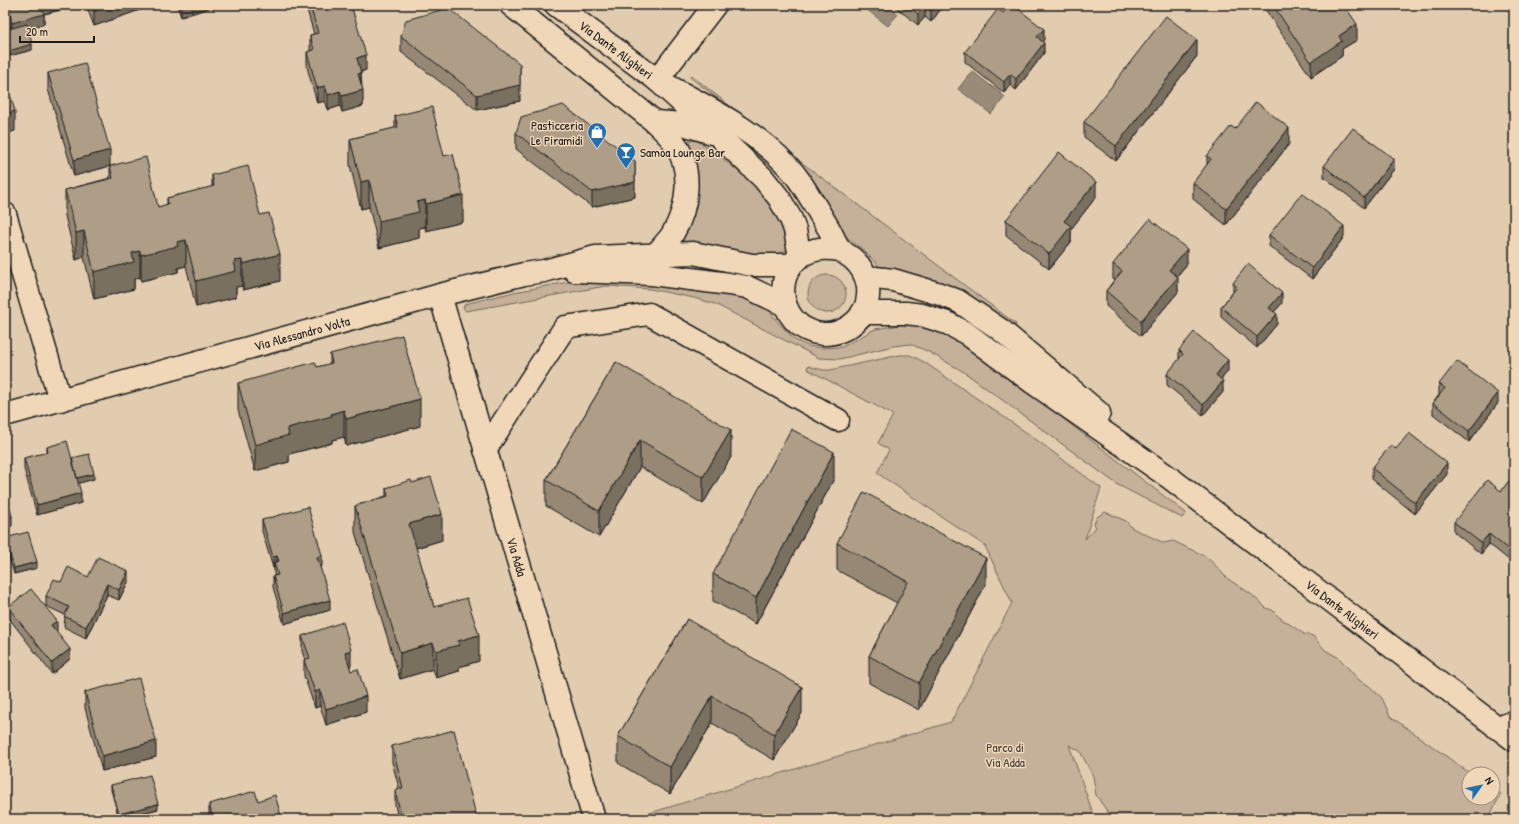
<svg xmlns="http://www.w3.org/2000/svg" width="1519" height="824" font-family="'Patrick Hand',sans-serif">
  <style>
    .green { fill: #c5b199; stroke: #70665a }
    .water { fill: #998b78; stroke: #675f53 }
    .lines { fill: none; stroke-linecap: round; stroke-linejoin: round }
    .minor-casing { stroke: #1c1c1c; stroke-width: 25 }
    .major-casing { stroke: #1c1c1c; stroke-width: 25 }
    .minor { stroke: #efd7b8; stroke-width: 22 }
    .major { stroke: #efd7b8; stroke-width: 22 }
    .wall { fill: #968875; stroke: #1c1c1c }
    .shaded-wall { fill: #7a6f5f; stroke: #1c1c1c }
    .building { fill: #ae9e88; stroke: #1c1c1c }
    .labels { text-anchor: middle; stroke-width: 3; stroke-linejoin: round; paint-order: stroke }
    .street-label { font-size: 13px; fill: #1c1c1c; stroke: #efd7b8 }
    .poi-label { font-size: 13px; fill: #1c1c1c; stroke: #efd7b8; text-anchor: end }
    .park-label { font-size: 13px; fill: #46413b; stroke: #efd7b8 }
  </style>
  <rect width="100%" height="100%" fill="#e2ccaf"/>
  <filter id="ink" filterUnits="userSpaceOnUse"><feTurbulence type="fractalNoise" baseFrequency=".025" numOctaves="2"/><feDisplacementMap in="SourceGraphic" scale="8" xChannelSelector="R" yChannelSelector="G"/><feConvolveMatrix kernelMatrix="1 2 1 2 8 2 1 2 1" color-interpolation-filters="sRGB"/></filter>
  <g filter="url(#ink)">
    <path class="green" d="M691,75L801,162L1016,324L1015,328L970,297L928,278L879,266L862,249L846,237L834,216L798,161L690,77Z
      M691,140L698,141L708,147C734,169 769,190 783,223C786,231 786,240 788,248C781,257 763,258 753,254L679,243L688,145V141Z
      M808 294a19 19 0 1 1 38 0a19 19 0 1 1-38 0Z
      M585,279L735,292L765,304L777,321L795,340L808,346L822,348L842,347L875,329L901,325H916L934,330L970,347L1186,513L1182,518L1118,485L964,372L929,352L910,344L893,346L840,359L819,358L715,304L694,298L650,289L606,286L466,311L463,308L465,304L514,292Z
      M900,355H910L924,362L1030,435L1101,488L1085,539L1096,527L1094,524L1097,517L1105,512L1126,521L1132,528L1164,543L1173,541L1207,557L1228,579L1251,594L1266,608L1272,610L1279,617L1304,634L1313,636L1325,650L1339,658L1360,681L1368,685L1382,698L1390,716L1471,774H1469V798H1493V789L1501,794L1488,819H1110L1109,814L1096,795L1093,776L1080,751L1069,745L1095,819H630L951,722L1012,603L985,546L877,473L889,450L878,443L893,415L807,369L808,366L823,370H830Z"/>
    <path class="water" d="M861,5H887L898,14L888,26Z
      M972,71L1005,97L991,114L958,89Z"/>
    <g class="lines">
      <defs>
        <g id="minor">
          <path d="M657,80L715,5"/>
          <path d="M5,214L60,400"/>
          <path d="M575,271L652,274L729,284L747,287L785,305"/>
          <path id="s1" d="M440,295L594,819"/>
          <path id="s2" d="M5,415L440,295L524,274L544,271L595,257L693,253L752,265H791"/>
          <path d="M485,450L565,327L649,314L838,420"/>
          <path d="M1497,728L1514,722"/>
        </g>
        <g id="major">
          <path d="M511,5L655,122C661,128 669,135 674,142C693,169 689,207 672,235C667,242 661,248 656,254"/>
          <path id="s3" d="M556,5L657,80L719,136L763,178L779,198L791,219L795,230L800,257"/>
          <path d="M657,80C705,106 767,135 799,180C810,196 819,213 829,229C833,236 836,245 841,250C845,254 850,256 853,259C869,273 873,296 862,314C854,326 838,335 823,334C772,329 769,256 820,249C827,248 834,249 841,250"/>
          <path d="M655,122L683,124L712,133"/>
          <path d="M866,277L893,280L940,294L958,301L1001,330L1099,413"/>
          <path id="s4" d="M862,313H906L922,315L947,323L966,333L1032,382L1170,478L1514,740"/>
        </g>
      </defs>
      <use href="#minor" class="minor-casing"/>
      <use href="#major" class="major-casing"/>
      <use href="#minor" class="minor"/>
      <use href="#major" class="major"/>
    </g>
    <path class="wall" d="M5,5H65V9L44,14V24L28,29L32,50L5,57L11,28Z
      M86,5H151V6L94,26Z
      M177,5H218L181,17Z
      M307,5H351L366,70L361,72L363,106L342,112L340,106L328,110L325,101L317,103L307,67V52L310,51V35L314,34L307,10Z
      M893,5H944L931,22L925,17L918,25Z
      M1263,5H1344L1357,40L1342,49V56L1311,77L1263,6Z
      M1003,13L1044,40L1042,41L1044,53L1016,90L1010,85L1004,93L965,62V52Z
      M401,36L520,101L477,110L401,52Z
      M1197,56L1116,161L1084,137V122Z
      M48,73L110,166L74,176L48,89Z
      M395,116L444,156L463,222L426,231L425,227L419,228V238L379,248L369,207L361,209L350,165V139L395,128Z
      M1235,129L1289,144L1226,225L1193,199V183L1207,165V156Z
      M516,133L635,197L592,207L516,149Z
      M110,166L158,207L167,205V198L212,187V175L260,215L280,281L243,290L242,286L236,287V297L196,307L186,266L178,268V272L141,281L140,277L134,279V289L94,299L84,257L76,260L65,216V190L110,178Z
      M1324,166L1394,169L1364,208L1324,177Z
      M1096,197L1071,229V242L1049,269L1006,235V220Z
      M1269,235L1344,237L1312,279L1269,246Z
      M1113,264H1187L1177,276L1178,292L1141,336L1106,306V291L1114,280L1113,279Z
      M1233,283L1282,303L1274,312L1277,324L1257,348L1221,317V307L1233,292Z
      M1179,350L1228,371L1221,379L1223,392L1203,415L1167,385V374L1179,360Z
      M330,354L420,426L346,446L344,437L332,440V443L289,454V462L255,471L238,410V383L317,367L330,364Z
      M616,362L731,457L703,504L640,467L599,537L546,506V480Z
      M1439,384L1498,403L1469,442L1433,414V403L1439,395Z
      M47,447L72,458L94,479L78,483L81,503L37,515L24,469V458L47,453Z
      M1396,449L1447,474L1415,514L1372,479V468Z
      M1514,475V564L1489,544L1481,554L1454,532V522L1501,491Z
      M834,479L756,624L713,601V574Z
      M412,483L442,540L416,548L434,607L479,661L459,667V671L436,678L433,669L400,679L355,532V506L386,496V488Z
      M262,520L322,566L320,567L330,610L284,624L273,587V576H275L274,573V568H273L262,531Z
      M5,538L37,568L14,574L5,544Z
      M837,543L986,584L919,710L869,683V656L897,603L837,570Z
      M88,577L128,582L119,600L107,595L86,638L64,627L65,615L46,606V596L61,582Z
      M8,607L57,632L70,659L52,674L8,617Z
      M687,619L802,713L774,760L712,723L670,794L618,763V736Z
      M302,636L351,666H349L366,712L326,725L320,706L315,708L304,676V660H305L302,651Z
      M85,692L156,757L102,771L85,708Z
      M392,746L477,819H398L395,805V790L399,788L392,762Z
      M111,785L158,809L119,819L111,790Z
      M258,801L282,819H209V804Z"/>
    <path class="shaded-wall" d="M42,5H65V9L44,14V24L12,33V23Z
      M109,5H151V6L94,26V11Z
      M181,5H218L181,17Z
      M936,5H944L931,22V11Z
      M925,6V17L918,25V14Z
      M1357,24V40L1342,49V56L1311,77V62L1339,36Z
      M1044,29V40L1037,48V37Z
      M1197,40V56L1116,161V146Z
      M1044,43V53L1016,90V79Z
      M32,44V50L5,57V46L9,45Z
      M366,55V70L357,73V58Z
      M520,64V101L477,110V95Z
      M361,73V89L358,74Z
      M1010,74V85L1004,93V82Z
      M325,86V101L317,103V88Z
      M363,90V106L342,112V96Z
      M340,91V106L328,110V95Z
      M15,111V131L5,134V114Z
      M1289,128V144L1226,225V209Z
      M110,150V166L74,176V160Z
      M1394,159V169L1364,208V198Z
      M635,161V197L592,207V192Z
      M369,180V207L361,209V182Z
      M1096,182V197L1071,229V242L1049,269V254L1064,221Z
      M463,195V222L426,231V204Z
      M425,200V227L419,228V238L379,248V221L417,202Z
      M1344,226V237L1312,279V268Z
      M84,231V257L76,260V233Z
      M186,240V266L178,268V272L141,281V255L177,242Z
      M1187,249V264L1169,285V270Z
      M140,251V277L134,279V289L94,299V272L132,253Z
      M280,254V281L243,290V264Z
      M242,260V286L236,287V297L196,307V281L234,261Z
      M1178,277V292L1141,336V321Z
      M1282,293V303L1269,318V308Z
      M1277,314V324L1257,348V337Z
      M1228,360V371L1216,386V375Z
      M1223,381V392L1203,415V405Z
      M1498,393V403L1469,442V431Z
      M420,399V426L346,446V419Z
      M344,410V437L332,440V443L289,454V462L255,471V445L287,428Z
      M731,430V457L703,504V477Z
      M640,440V467L599,537V511Z
      M834,452V479L756,624V598Z
      M1447,463V474L1415,514V503Z
      M94,474V479L76,484V478Z
      M81,493V503L37,515V505Z
      M442,514V540L409,550V524Z
      M12,516V526L5,528V517Z
      M1489,534V544L1481,554V543Z
      M322,555V566L317,567V557Z
      M277,556V567L274,563V568H273V557Z
      M986,558V584L919,710V683Z
      M37,562V568L14,574V568Z
      M128,571V582L119,600V590Z
      M107,584V595L86,638V627Z
      M330,600V610L284,624V613Z
      M57,621V632L51,625Z
      M479,635V661L459,667V671L436,678V651L458,641Z
      M433,643V669L400,679V653Z
      M70,649V659L52,674V663Z
      M351,650V666L345,667V652Z
      M802,687V713L774,760V734Z
      M320,690V706L315,708V692Z
      M366,696V712L326,725V709Z
      M712,696V723L670,794V767Z
      M156,741V757L102,771V756Z
      M158,804V809L119,819V814Z"/>
    <path class="building" d="M8,5H42L44,14L12,23Z
      M92,5H109L94,11Z
      M310,5H351L366,55L357,58L361,73L358,74L363,90L342,96L340,91L328,95L325,86L317,88L307,52L314,50L310,35L318,33Z
      M907,5H936L931,11L925,6L918,14Z
      M1009,5H1013L1044,29L1037,37L1044,43L1016,79L1010,74L1004,82L965,52L998,9L1003,13Z
      M1273,5H1344L1357,24L1339,36L1342,41L1311,62Z
      M448,8L520,64V85L477,95L401,36L406,20Z
      M1166,16L1197,40L1116,146L1084,122Z
      M27,24L32,44L9,51V45L5,33V30Z
      M5,33L9,45L5,46Z
      M85,63L110,150L74,160L48,73Z
      M5,78L15,111L5,114Z
      M1256,102L1289,128L1226,209L1193,183L1211,159L1207,156L1231,126L1235,129Z
      M563,105L635,161V182L592,192L516,133L521,117Z
      M432,107L444,156L453,154L463,195L426,204L425,200L417,202L419,212L379,221L369,180L361,182L350,139L398,127L395,116Z
      M1353,128L1394,159L1364,198L1324,166Z
      M1059,152L1096,182L1064,221L1071,226L1049,254L1006,220Z
      M146,157L158,207L168,204L167,198L214,186L212,175L248,166L260,215L269,213L280,254L243,264L242,260L234,261L236,271L196,281L186,240L177,242L178,246L141,255L140,251L132,253L134,262L94,272L84,231L76,233L65,190L113,178L110,166Z
      M1302,193L1344,226L1312,268L1269,235Z
      M1150,219L1187,249L1169,270L1178,277L1141,321L1106,291L1122,271L1113,264Z
      M1248,264L1282,293L1269,308L1277,314L1257,337L1221,307L1237,287L1233,283Z
      M1194,332L1228,360L1216,375L1223,381L1203,405L1167,374L1183,354L1179,350Z
      M402,335L420,399L346,419L344,410L331,414L332,416L287,428L289,435L255,445L238,383L315,362L317,367L332,363L330,354Z
      M1457,361L1498,393L1469,431L1433,403L1445,388L1439,384Z
      M616,362L731,430L703,477L640,440L599,511L546,480Z
      M791,429L834,452L756,598L713,574Z
      M1409,433L1447,463L1415,503L1372,468L1391,445L1396,449Z
      M67,441L81,493L37,505L24,458L48,452L47,447Z
      M89,454L94,474L77,478L72,458Z
      M1514,475V554L1489,534L1481,543L1454,522L1487,480L1501,491Z
      M431,477L442,514L409,524L434,607L467,598L479,635L458,641L459,645L436,651L433,643L400,653L355,506L388,496L386,488L411,480L412,483Z
      M5,490L12,516L5,517Z
      M864,492L986,558L919,683L869,656L908,582L837,543Z
      M308,507L322,555L317,557L330,600L284,613L273,576L278,575L274,563L279,561L277,556L273,557L262,520Z
      M28,532L37,562L14,568L5,538Z
      M98,557L128,571L119,590L107,584L86,627L64,616L69,607L46,596L54,579L61,582L68,567L88,577Z
      M31,589L57,621L51,625L70,649L52,663L8,607Z
      M687,619L802,687L774,734L712,696L670,767L618,736Z
      M343,622L351,650L345,652L351,671L358,669L366,696L326,709L320,690L315,692L304,660L310,658L302,636Z
      M139,678L156,741L102,756L85,692Z
      M454,730L477,819H402L395,790L403,788L392,746Z
      M150,775L158,804L119,814L111,785Z
      M255,791L258,801L275,795L282,819H213L209,804Z"/>
  </g>
  <defs>
    <symbol id="shop-pin" viewBox="-11 -11 22 30"><path d="M0 17L-7.5 6A9.5 9.5 0 1 1 7.5 6Z" fill="#1f6fb2" stroke="#efd7b8"/><path d="M-5-2.5h2.3a2.7 3.5 0 0 1 5.4 0H5L5.5 6h-11ZM-1.5-2.5h3a1.5 2.3 0 0 0-3 0Z" fill="#fff"/></symbol>
    <symbol id="bar-pin" viewBox="-11 -11 22 30"><path d="M0 17L-7.5 6A9.5 9.5 0 1 1 7.5 6Z" fill="#1f6fb2" stroke="#efd7b8"/><path d="M-6-5H6L.8 .8V4.5H3.5V6h-7V4.5H-.8V.8Z" fill="#fff"/></symbol>
  </defs>
  <g fill-rule="evenodd">
    <use href="#shop-pin" x="586" y="121" width="22" height="30"/>
    <use href="#bar-pin" x="615" y="141" width="22" height="30"/>
  </g>
  <g class="labels">
    <g class="street-label">
      <text dy="5" stroke="none"><textPath href="#s3" startOffset="75">Via Dante Alighieri</textPath></text>
      <text dy="5" stroke="none"><textPath href="#s2" startOffset="308">Via Alessandro Volta</textPath></text>
      <text dy="5" stroke="none"><textPath href="#s1" startOffset="273">Via Adda</textPath></text>
      <text dy="5" stroke="none"><textPath href="#s4" startOffset="575">Via Dante Alighieri</textPath></text>
    </g>
    <g class="poi-label">
      <text x="583" y="130">Pasticceria<tspan x="583" dy="15">Le Piramidi</tspan></text>
      <text x="640" y="157" text-anchor="start">Samoa Lounge Bar</text>
    </g>
    <g class="park-label">
      <text x="1005" y="752">Parco di<tspan x="1005" dy="15">Via Adda</tspan></text>
    </g>
  </g>
  <rect width="1519" height="824" fill="none" stroke="#efd7b8" stroke-width="20"/>
  <rect x="10" y="10" width="1499" height="804" fill="none" stroke="#1c1c1c" stroke-width="1.5" filter="url(#ink)"/>
  <g transform="translate(1481 786) rotate(57)"><circle r="19" fill="#efd7b8" stroke="#9b8c7a"/>
  <path d="M0-3L7 15L0 10L-7 15Z" fill="#1f6fb2"/>
  <text y="-6" font-size="11" font-weight="bold" text-anchor="middle" fill="#1c1c1c">N</text>
  </g>
  <path d="M20 36v6h74v-6" fill="none" stroke="#1c1c1c" stroke-width="2"/>
  <text x="26" y="36" font-size="12" fill="#1c1c1c" stroke="#efd7b8" stroke-width="3" paint-order="stroke">20 m</text>
</svg>
